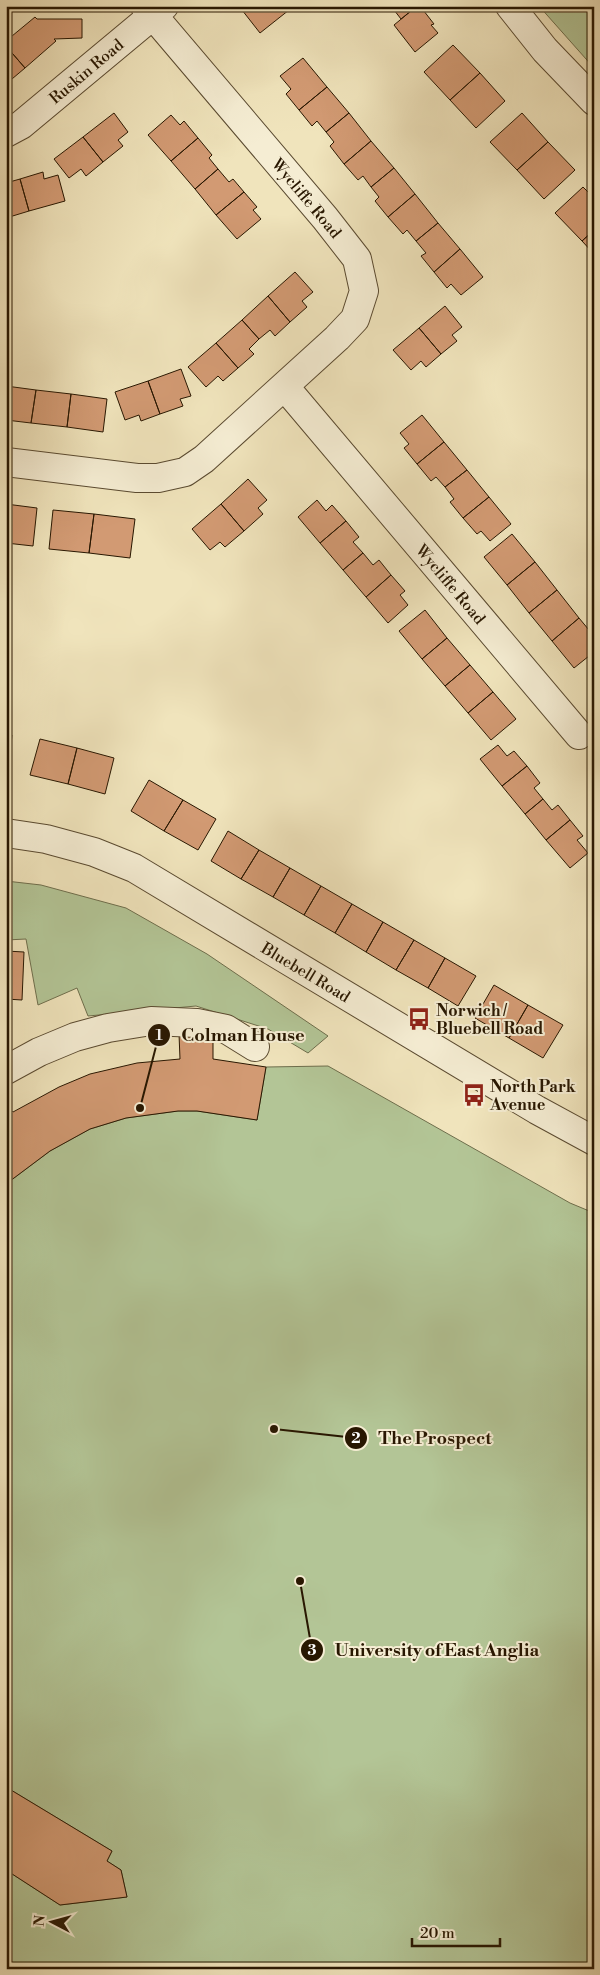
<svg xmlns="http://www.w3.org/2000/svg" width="600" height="1975" font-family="'Libre Bodoni',serif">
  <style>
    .green { fill: #b3c596; stroke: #6e6e4c }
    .building { fill: #d29a73; stroke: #281701 }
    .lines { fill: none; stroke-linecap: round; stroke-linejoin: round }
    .minor-casing { stroke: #5a4a30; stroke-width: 30 }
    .minor { stroke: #f5edd3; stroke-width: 28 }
    .labels { text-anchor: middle; stroke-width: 4; stroke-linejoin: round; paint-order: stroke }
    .street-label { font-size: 16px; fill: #281701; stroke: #f5edd3 }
    .poi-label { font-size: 16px; font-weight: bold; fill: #281701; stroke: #f5edd3; text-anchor: start }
    .leader { fill: none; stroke: #281701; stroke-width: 2 }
    .callout-dot { fill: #281701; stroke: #f5edd3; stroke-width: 2 }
    .mark-label { font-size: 15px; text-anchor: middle; font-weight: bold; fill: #fff }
    .callout-label { font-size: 18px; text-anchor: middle; font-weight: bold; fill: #281701; stroke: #f5edd3; stroke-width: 4; stroke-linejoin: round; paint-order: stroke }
  </style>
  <rect width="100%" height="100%" fill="#f0e4bc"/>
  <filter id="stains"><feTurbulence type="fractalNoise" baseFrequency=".004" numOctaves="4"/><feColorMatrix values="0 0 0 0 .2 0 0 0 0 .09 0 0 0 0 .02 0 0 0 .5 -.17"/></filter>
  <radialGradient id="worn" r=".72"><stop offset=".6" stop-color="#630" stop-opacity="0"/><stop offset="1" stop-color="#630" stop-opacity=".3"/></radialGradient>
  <path class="green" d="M539,6H594V68Z
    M6,881L41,885L126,908L207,954L328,1036L308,1053L268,1029L196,1006L88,1016L77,988L38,1005L26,939L6,940Z
    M328,1066L570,1203L594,1213V1969H6V1870L60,1905L127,1897L121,1870L107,1861L112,1851L6,1787V1184L50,1151L90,1129L126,1118L178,1111H197L257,1120L266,1067Z"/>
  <path class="building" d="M247,6H286L289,10L260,33L242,10Z
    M391,6H417L401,19Z
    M417,6H420L434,24L431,25L438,33L415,52L394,25Z
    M35,17L37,19H82V38L54,39L56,41L25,68L6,46V41Z
    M453,45L480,73L450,100L424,72Z
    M6,46L25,68L6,84Z
    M303,58L327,87L299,110L286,94L291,89L280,76Z
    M480,73L505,101L476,128L450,100Z
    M327,87L349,113L326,132L317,121L312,126L299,110Z
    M114,113L128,132L118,140L123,146L103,162L83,137Z
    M349,113L371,141L344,164L330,146L334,142L326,132Z
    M522,113L548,142L517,170L490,142Z
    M171,115L180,125L184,121L198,138L171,161L148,135Z
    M83,137L103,162L86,176L81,169L69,178L54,159Z
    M198,138L212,155L209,158L218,169L195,189L171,161Z
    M371,141L394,168L371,187L363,176L358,180L344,164Z
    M548,142L575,170L544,199L517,170Z
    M394,168L415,194L388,217L375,201L379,197L371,187Z
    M218,169L229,182L233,179L244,192L216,215L195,189Z
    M43,172L44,179L58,175L65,201L29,211L20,179Z
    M20,179L29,211L6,218V183Z
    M583,187L594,198V230L582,241L555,213Z
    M244,192L257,207L253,210L261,219L237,239L216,215Z
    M415,194L438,223L416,241L407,230L403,234L388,217Z
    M438,223L460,249L434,272L421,256L426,253L416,241Z
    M594,230V254L582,241Z
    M460,249L483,277L461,295L451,284L447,288L434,272Z
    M295,272L313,292L302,301L307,307L290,322L268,296Z
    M268,296L290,322L275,336L270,330L259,339L242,320Z
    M445,306L462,327L452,335L457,341L441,354L419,328Z
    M242,320L259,339L249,349L254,354L238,368L216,343Z
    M419,328L441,354L426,367L421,361L411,370L393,350Z
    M216,343L238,368L223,381L218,376L206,387L188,367Z
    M181,369L191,396L180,399L183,406L160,414L148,381Z
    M148,381L160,414L141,421L139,415L125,420L115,392Z
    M6,386L36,390L31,423L6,420Z
    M36,390L71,394L67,427L31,423Z
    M71,394L107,399L103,432L67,427Z
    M422,415L444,442L417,464L404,448L409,444L400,433Z
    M444,442L467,470L445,487L436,477L431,481L417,464Z
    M467,470L489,497L463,518L450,502L454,499L445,487Z
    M248,479L267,500L258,508L263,514L244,531L221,504Z
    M489,497L511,524L490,541L481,531L477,534L463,518Z
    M317,500L326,511L332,505L346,521L320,543L298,517Z
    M6,504L37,508L33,546L6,543Z
    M221,504L244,531L225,547L220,542L210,550L192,529Z
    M53,510L94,514L89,553L49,549Z
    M94,514L135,519L130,558L89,553Z
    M346,521L359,537L353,542L363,553L343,570L320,543Z
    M512,534L535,562L507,585L484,557Z
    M363,553L373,565L379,560L391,575L366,597L343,570Z
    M535,562L557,590L529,613L507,585Z
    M391,575L405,591L400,595L408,605L388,623L366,597Z
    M557,590L579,618L552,641L529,613Z
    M425,610L447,638L422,659L399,631Z
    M579,618L594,636V652L574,668L552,641Z
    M447,638L470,665L445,686L422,659Z
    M470,665L493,692L468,713L445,686Z
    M493,692L516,719L491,740L468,713Z
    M6,734L12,735L8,772H6Z
    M40,739L77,748L68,784L30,775Z
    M498,745L507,756L514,751L527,766L502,786L480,759Z
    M77,748L114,758L105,794L68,784Z
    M527,766L540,783L534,788L543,799L525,814L502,786Z
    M149,780L183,800L164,831L131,811Z
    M543,799L552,810L558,805L570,820L546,840L525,814Z
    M183,800L216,819L198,850L164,831Z
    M570,820L583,836L577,840L588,853L570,868L546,840Z
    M228,831L259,850L241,879L211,861Z
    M259,850L290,868L273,897L241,879Z
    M290,868L321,886L304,915L273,897Z
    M321,886L352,904L335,933L304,915Z
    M352,904L383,922L366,952L335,933Z
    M383,922L414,940L396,970L366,952Z
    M414,940L445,958L428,988L396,970Z
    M6,951L24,952L22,1000L6,999Z
    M445,958L476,976L458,1006L428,988Z
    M494,985L528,1005L509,1038L475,1018Z
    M528,1005L563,1025L543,1058L509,1038Z
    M213,1033V1059L266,1067L257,1120L197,1111H178L126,1118L90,1129L50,1151L6,1184V1105L13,1112L59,1087L90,1074L137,1063L180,1059L179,1034Z
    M6,1787L112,1851L107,1861L121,1870L127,1897L60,1905L6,1870Z"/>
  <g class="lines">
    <defs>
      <path id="minor" d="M510,6L545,50L594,101
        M6,133L21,125L164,6
        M285,387L579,735
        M6,462L137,478H158L185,472L204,459L337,338L355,319L364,291L357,259L325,218L145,6
        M6,833L46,839L94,852L134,868L537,1110L594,1141
        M6,1070L39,1052L75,1037L108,1028L151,1021L197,1023L226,1029L255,1047"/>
    </defs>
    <use href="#minor" class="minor-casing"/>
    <use href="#minor" class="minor"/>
  </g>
  <defs>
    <symbol id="bus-bare" viewBox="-9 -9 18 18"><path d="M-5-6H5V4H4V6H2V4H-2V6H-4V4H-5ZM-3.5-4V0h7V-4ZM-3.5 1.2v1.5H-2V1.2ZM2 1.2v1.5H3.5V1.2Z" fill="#8f2418" stroke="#f5edd3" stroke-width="2.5" paint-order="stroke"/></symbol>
  </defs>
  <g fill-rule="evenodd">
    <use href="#bus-bare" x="403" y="1003" width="32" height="32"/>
    <use href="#bus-bare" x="458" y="1079" width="32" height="32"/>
  </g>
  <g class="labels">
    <g class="street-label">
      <text transform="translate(86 71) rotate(-40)" y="6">Ruskin Road</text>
      <text transform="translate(307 198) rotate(50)" y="6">Wycliffe Road</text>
      <text transform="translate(451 584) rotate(50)" y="6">Wycliffe Road</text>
      <text transform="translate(306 972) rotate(31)" y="6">Bluebell Road</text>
    </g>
    <g class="poi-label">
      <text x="436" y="1016">Norwich /<tspan x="436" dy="18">Bluebell Road</tspan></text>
      <text x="490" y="1092">North Park<tspan x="490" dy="18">Avenue</tspan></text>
    </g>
  </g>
  <path class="leader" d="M140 1108L159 1035M274 1429L356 1438M300 1581L312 1650"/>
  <g class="callout-dot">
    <circle cx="140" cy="1108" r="5"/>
    <circle cx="274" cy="1429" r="5"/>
    <circle cx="300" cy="1581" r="5"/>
    <circle cx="159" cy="1035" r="12"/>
    <circle cx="356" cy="1438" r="12"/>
    <circle cx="312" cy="1650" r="12"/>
  </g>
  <g class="mark-label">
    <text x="159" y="1040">1</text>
    <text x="356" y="1443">2</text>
    <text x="312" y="1655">3</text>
  </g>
  <g class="callout-label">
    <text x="243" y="1041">Colman House</text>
    <text x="435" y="1444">The Prospect</text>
    <text x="437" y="1656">University of East Anglia</text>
  </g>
  <rect width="600" height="1975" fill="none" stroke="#f0e4bc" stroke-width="25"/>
  <rect x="8" y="8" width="585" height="1960" fill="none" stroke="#281701" stroke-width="2.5"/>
  <rect x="12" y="12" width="575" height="1950" fill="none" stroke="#281701"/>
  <g transform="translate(52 1922) rotate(276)" stroke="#f5edd3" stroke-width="4" paint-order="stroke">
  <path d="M0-4L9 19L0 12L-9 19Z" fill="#281701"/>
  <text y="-8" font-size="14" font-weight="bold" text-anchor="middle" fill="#281701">N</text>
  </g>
  <path d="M412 1938v8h88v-8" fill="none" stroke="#281701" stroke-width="2.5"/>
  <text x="420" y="1938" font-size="15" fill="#281701" stroke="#f5edd3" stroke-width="4" paint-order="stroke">20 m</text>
  <rect width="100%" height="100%" filter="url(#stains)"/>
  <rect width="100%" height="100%" fill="url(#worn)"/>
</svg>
